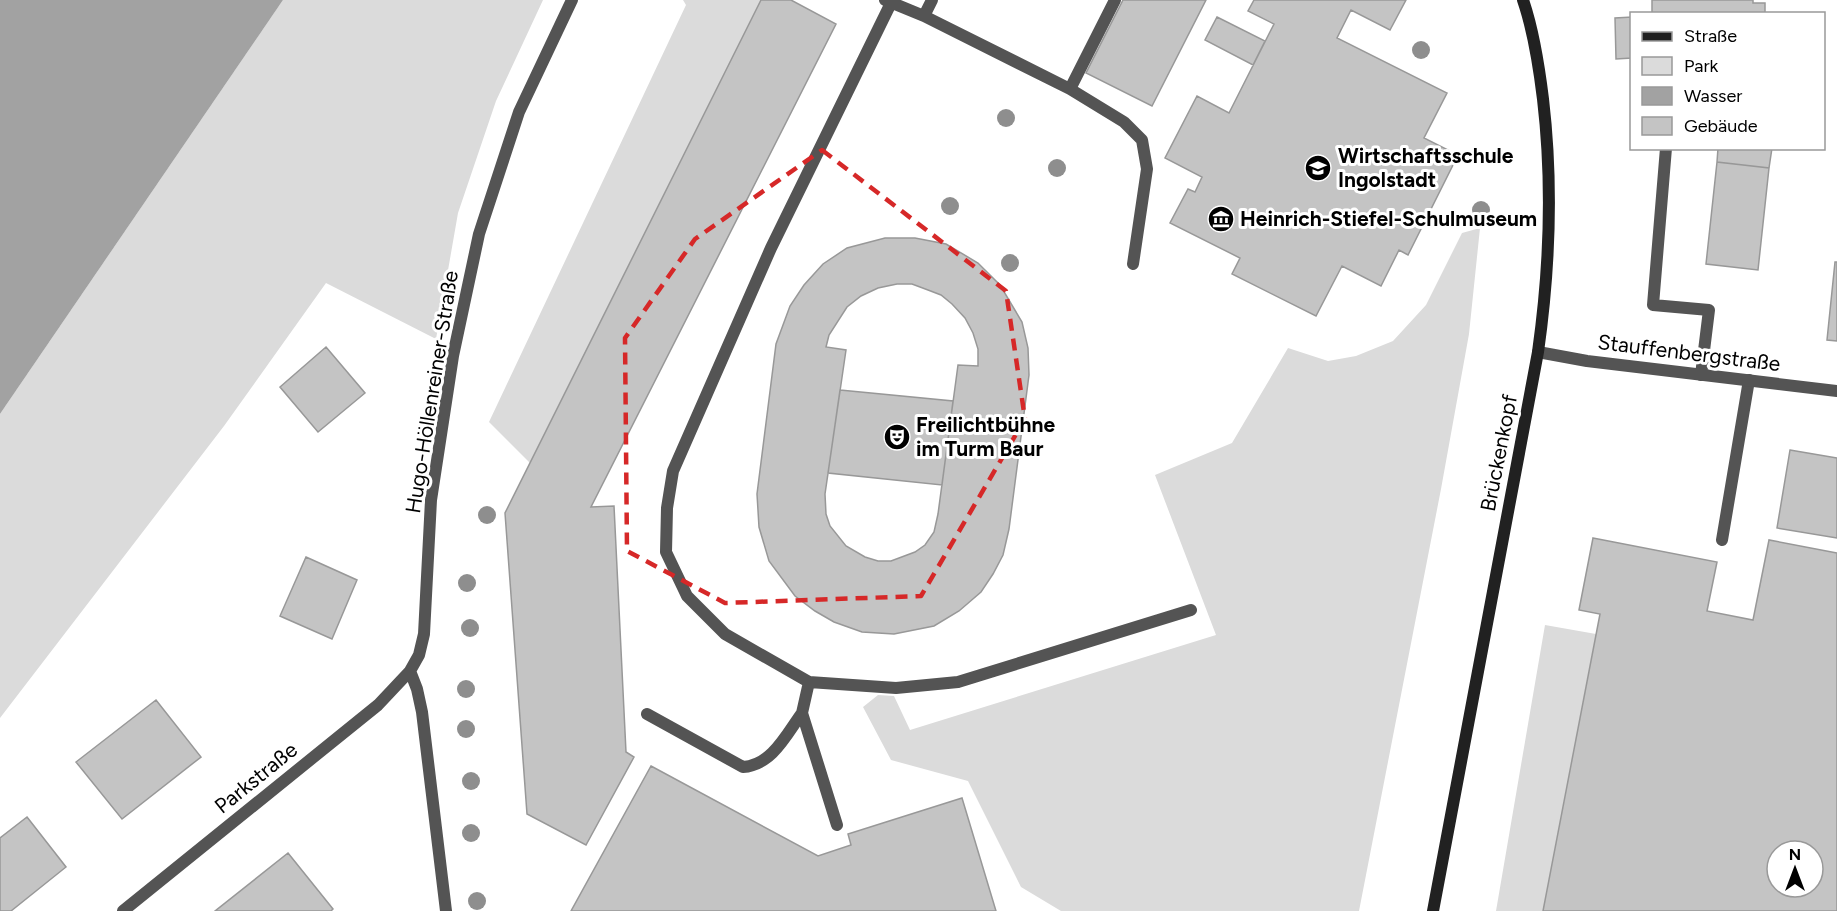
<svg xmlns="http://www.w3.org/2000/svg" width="1837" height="911" font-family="Figtree,sans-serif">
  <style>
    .green { fill: #dbdbdb }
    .water { fill: #a2a2a2 }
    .building { fill: #c4c4c4; stroke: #989898; stroke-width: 1.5; fill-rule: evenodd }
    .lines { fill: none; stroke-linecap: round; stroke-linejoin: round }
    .lane { stroke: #545454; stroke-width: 12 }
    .street { stroke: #545454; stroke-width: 12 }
    .secondary { stroke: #212121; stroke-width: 12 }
    .tree { fill: #8e8e8e }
    .marked { fill: none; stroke: #d62828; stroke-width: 4.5; stroke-dasharray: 12 8; stroke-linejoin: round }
    .labels { text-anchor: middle; stroke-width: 6; stroke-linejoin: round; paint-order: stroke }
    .poi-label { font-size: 21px; font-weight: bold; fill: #000; stroke: #fff; text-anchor: start }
    .street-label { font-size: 21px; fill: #000; stroke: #fff }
  </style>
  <rect width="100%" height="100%" fill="#fff"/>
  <path class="green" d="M283,0H543L496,101L458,213L436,339L326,283L224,426L0,718V414Z
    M683,0H761L530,463L489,422L686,5Z
    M1480,228L1469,334L1441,489L1359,911H1061L1021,887L968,781L891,760L863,707L878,695L894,696L910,730L1216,635L1155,475L1232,443L1288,348L1328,361L1356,356L1393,341L1426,305L1462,233Z
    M1545,625L1596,634L1543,911H1496Z"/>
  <path class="water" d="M0,0H283L0,414Z"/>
  <path class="building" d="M761,0H791L836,24L591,507L614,506L626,752L634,757L586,845L527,814L505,513Z
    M1123,0H1206L1152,106L1086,73Z
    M1254,0H1406L1390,30L1351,10L1337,38L1447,93L1424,138L1458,155L1408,255L1399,250L1381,286L1342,266L1316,316L1232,274L1240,258L1170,223L1188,189L1195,192L1202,177L1165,158L1197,96L1229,113L1274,24L1248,11Z
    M1652,0H1753V3H1765V14H1652Z
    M1217,17L1265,41L1253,65L1205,40Z
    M1632,17V58L1616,59L1615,18Z
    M1718,148H1772L1769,168L1717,162Z
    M1717,162L1769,168L1758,270L1706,264Z
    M885,238H915L946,244L978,263L1000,285L1022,322L1028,348L1029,375L1009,529L1003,555L993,574L981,592L959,611L934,626L894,634L862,632L834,622L815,611L795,596L769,561L759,527L757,494L776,344L790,306L804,285L823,264L847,248ZM897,284H912L928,290L941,295L952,304L965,318L973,333L978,349V366L958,365L938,514L934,532L925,545L915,552L891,561H878L865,557L846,546L830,526L826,514L825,494L846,350L826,347L829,335L847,307L861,296L878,288Z
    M1835,262H1837V341L1827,340Z
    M326,347L365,393L318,432L280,387Z
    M840,390L953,401L942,485L828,473Z
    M1790,450L1837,458V538L1777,528Z
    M1593,538L1717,562L1707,611L1753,620L1769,540L1837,553V911H1543L1600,614L1579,610ZM1777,851H1813V887H1777Z
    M306,557L357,580L332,639L280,616Z
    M156,700L201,757L122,819L76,762Z
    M651,766L818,856L851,845L848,834L962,798L996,911H571Z
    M27,817L66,867L11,911H0V838Z
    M288,853L333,909L331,911H215Z"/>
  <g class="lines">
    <path class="lane" d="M885,0L924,16L1070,89L1124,122L1142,140L1147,169L1133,264
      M924,16L932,0
      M1070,89L1115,0
      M1666,148L1653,305L1709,310L1701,375
      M1722,540L1749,380
      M809,682L896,688L958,682L1191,610
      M647,714L743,767C772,765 786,735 802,713
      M837,825L802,713L809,682L725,634L687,596L666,552L667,508L673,471L771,248L891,3"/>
    <path class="street" d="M1538,352L1587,361L1837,391
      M410,671L417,689L422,712L446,911
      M123,911L378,705L410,671L419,655L424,634L431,500L453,356L479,234L519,112L572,0"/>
    <path class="secondary" d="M1433,911L1538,352C1550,267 1553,184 1543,99C1539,66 1534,32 1523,0"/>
  </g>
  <g class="tree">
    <circle cx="1421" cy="50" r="9"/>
    <circle cx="1006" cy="118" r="9"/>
    <circle cx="1057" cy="168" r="9"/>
    <circle cx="950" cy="206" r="9"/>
    <circle cx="1481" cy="210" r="9"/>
    <circle cx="1010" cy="263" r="9"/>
    <circle cx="487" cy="515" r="9"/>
    <circle cx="467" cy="583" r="9"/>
    <circle cx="470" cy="628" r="9"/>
    <circle cx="466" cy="689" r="9"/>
    <circle cx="466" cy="729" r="9"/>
    <circle cx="471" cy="781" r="9"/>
    <circle cx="471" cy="833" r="9"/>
    <circle cx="477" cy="901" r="9"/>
  </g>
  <path class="marked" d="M822,150L1006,291L1025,419L921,596L725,603L627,551L625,338L695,239Z"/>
  <defs>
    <symbol id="school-disc" viewBox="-11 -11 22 22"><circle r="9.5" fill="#000" stroke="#fff"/><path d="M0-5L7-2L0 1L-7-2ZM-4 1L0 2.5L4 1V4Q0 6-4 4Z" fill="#fff"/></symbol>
    <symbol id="museum-disc" viewBox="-11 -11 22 22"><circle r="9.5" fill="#000" stroke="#fff"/><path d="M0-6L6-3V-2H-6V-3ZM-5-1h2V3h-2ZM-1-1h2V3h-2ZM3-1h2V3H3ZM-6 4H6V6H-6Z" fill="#fff"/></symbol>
    <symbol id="theatre-disc" viewBox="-11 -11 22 22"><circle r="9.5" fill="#000" stroke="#fff"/><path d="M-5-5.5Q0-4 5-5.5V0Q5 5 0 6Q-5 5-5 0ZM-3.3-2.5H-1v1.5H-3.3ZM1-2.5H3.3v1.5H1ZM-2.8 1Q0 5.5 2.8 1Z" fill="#fff"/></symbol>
  </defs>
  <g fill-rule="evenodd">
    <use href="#school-disc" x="1303" y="153" width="30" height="30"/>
    <use href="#museum-disc" x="1206" y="204" width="30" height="30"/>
    <use href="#theatre-disc" x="882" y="422" width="30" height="30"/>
  </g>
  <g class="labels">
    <g class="poi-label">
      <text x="1338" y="163">Wirtschaftsschule<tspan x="1338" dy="24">Ingolstadt</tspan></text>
      <text x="1240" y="226">Heinrich-Stiefel-Schulmuseum</text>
      <text x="916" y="432">Freilichtbühne<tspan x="916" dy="24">im Turm Baur</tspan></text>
    </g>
    <g class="street-label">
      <text transform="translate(1689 353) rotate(7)" y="7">Stauffenbergstraße</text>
      <text transform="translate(432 392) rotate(-81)" y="7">Hugo-Höllenreiner-Straße</text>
      <text transform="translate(1499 453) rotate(-79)" y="7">Brückenkopf</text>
      <text transform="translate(256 778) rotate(-39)" y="7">Parkstraße</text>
    </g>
  </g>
  <rect x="1630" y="12" width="195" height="138" fill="#ffffff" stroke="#999999" stroke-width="1.5"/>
  <rect x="1642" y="32" width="30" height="9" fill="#212121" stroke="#999999" stroke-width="1.5"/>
  <text x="1684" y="42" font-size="18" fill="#000000">Straße</text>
  <rect x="1642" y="57" width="30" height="18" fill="#dbdbdb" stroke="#999999" stroke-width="1.5"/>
  <text x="1684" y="72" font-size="18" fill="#000000">Park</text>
  <rect x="1642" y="87" width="30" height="18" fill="#a2a2a2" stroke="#999999" stroke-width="1.5"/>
  <text x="1684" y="102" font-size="18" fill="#000000">Wasser</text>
  <rect x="1642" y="117" width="30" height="18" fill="#c4c4c4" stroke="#999999" stroke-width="1.5"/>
  <text x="1684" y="132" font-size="18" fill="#000000">Gebäude</text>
  <g transform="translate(1795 869)"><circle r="28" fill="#ffffff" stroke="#999999" stroke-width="1.5"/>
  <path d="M0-4.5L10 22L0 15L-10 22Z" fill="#000000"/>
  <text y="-9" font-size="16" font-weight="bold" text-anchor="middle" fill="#000000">N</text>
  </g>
</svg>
